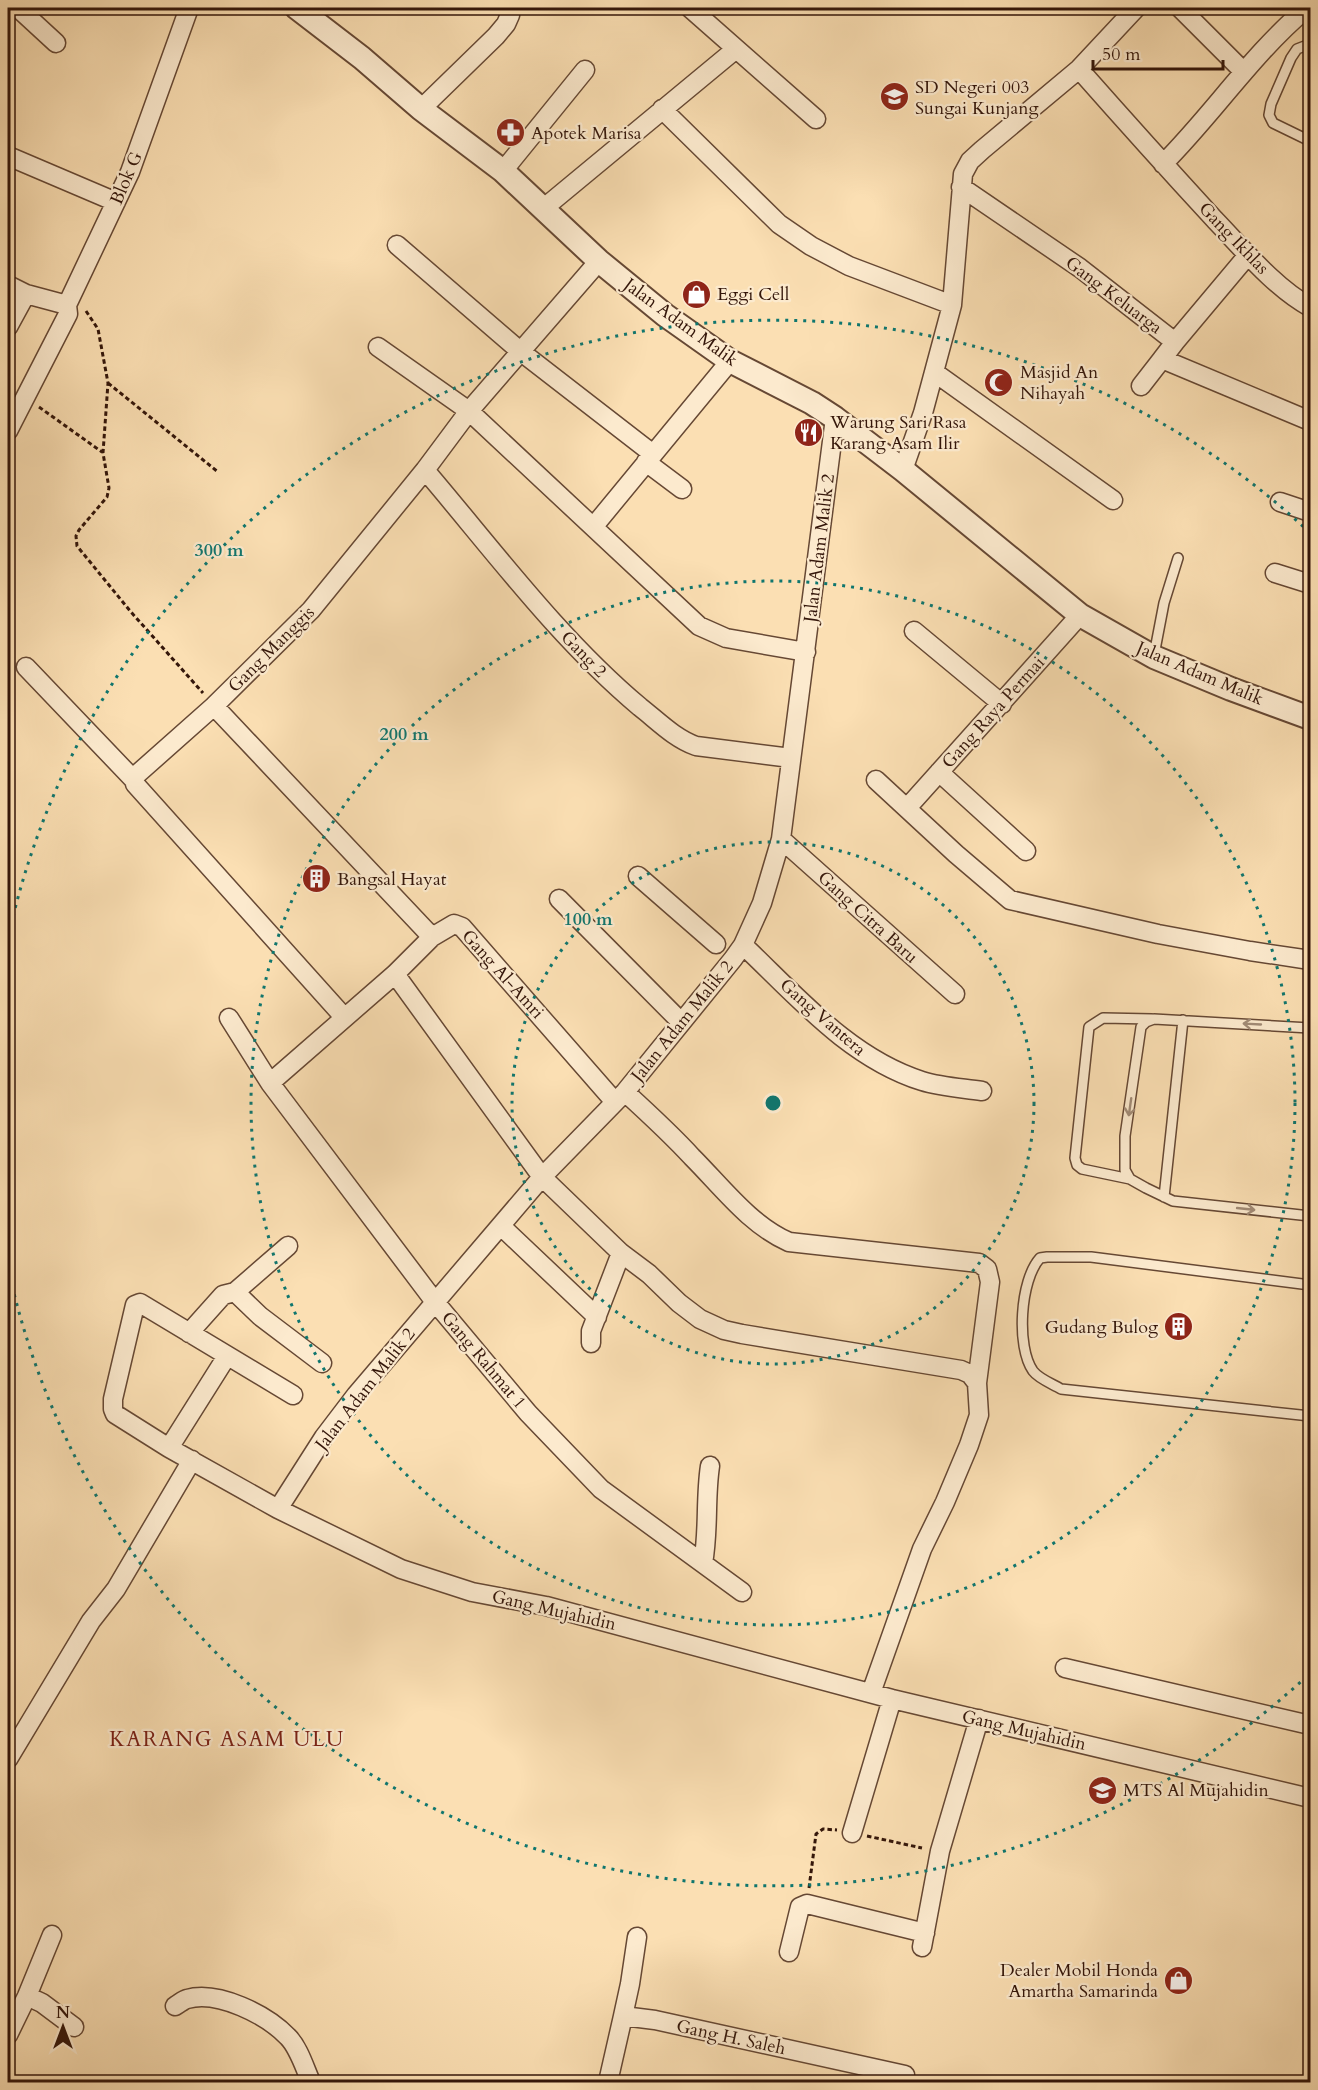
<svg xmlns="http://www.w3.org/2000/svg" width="1318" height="2090" font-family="Cardo,serif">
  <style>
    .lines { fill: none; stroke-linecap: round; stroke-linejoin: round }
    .service-casing { stroke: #664834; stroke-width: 12 }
    .minor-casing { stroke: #664834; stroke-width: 21 }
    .tertiary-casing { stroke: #664834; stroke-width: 26 }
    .path { stroke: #34160a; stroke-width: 3; stroke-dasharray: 4.5 3; stroke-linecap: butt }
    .service { stroke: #fceace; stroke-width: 9 }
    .minor { stroke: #fceace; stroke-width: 18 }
    .tertiary { stroke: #fceace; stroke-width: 22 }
    .oneway { stroke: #a28b76 }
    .ring { fill: none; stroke: #0f766e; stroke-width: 3; stroke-dasharray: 3 6 }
    .labels { text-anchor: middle; stroke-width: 4.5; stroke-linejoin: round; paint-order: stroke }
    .poi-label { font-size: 18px; fill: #34160a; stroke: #fceace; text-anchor: start }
    .street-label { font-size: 18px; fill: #34160a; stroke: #fceace }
    .quarter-label { font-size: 21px; letter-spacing: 1.5px; fill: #7a1f14; stroke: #fceace }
    .centre { fill: #0f766e; stroke: #fceace; stroke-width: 3 }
    .ring-label { font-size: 18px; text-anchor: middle; font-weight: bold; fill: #0f766e; stroke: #fceace; stroke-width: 4.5; stroke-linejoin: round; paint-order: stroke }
  </style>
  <rect width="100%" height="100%" fill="#fbdfb3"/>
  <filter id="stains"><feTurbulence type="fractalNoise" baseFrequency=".00333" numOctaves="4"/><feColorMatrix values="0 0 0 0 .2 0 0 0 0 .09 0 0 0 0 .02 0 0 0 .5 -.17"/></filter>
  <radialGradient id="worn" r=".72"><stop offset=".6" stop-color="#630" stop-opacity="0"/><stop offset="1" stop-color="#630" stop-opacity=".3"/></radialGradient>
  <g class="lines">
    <defs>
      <path id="service" d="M1310,44L1297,49L1291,58L1271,104L1269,115L1273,123L1310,141
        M1154,655L1164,603L1178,558
        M1310,1028L1154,1019L1146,1022L1141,1027L1125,1136V1170L1130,1179L1146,1188L1173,1201L1310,1216
        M1130,1179L1082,1169L1077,1165L1075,1158L1089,1027L1103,1018L1152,1019
        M1164,1197L1183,1020
        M1310,1285L1091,1257H1047L1040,1258C1020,1280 1016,1347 1033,1371C1039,1379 1053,1384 1061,1389L1310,1416"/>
      <path id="minor" d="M18,8L56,43
        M690,8L816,119
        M1180,8L1244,72
        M1079,69C1124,120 1169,170 1215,220C1243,249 1275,288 1310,307
        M421,109L496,36L506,24L510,15L506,8
        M662,109L779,224L811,246L849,266L952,305
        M8,156L116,202
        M1163,164C1213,114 1253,53 1307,8
        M503,171L585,70
        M961,187L1080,268L1175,342L1162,359L1310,421
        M544,208L736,49
        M397,245L520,351L653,454
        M8,285L26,294L67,305
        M67,305L130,172L189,8
        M8,327L26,294
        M1175,342L1248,255
        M378,347L469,411L699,626L726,638L806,652
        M934,372L1113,500
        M1141,386L1162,359
        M8,431L68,314L67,305
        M646,462L682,489
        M425,470C494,551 558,638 640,707C658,721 674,738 696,746L791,758
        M903,470L923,413L952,305L963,174L970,161L982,150L1079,69L1136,8
        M1280,502L1310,512
        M594,526L730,361
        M1275,573L1310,584
        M914,631L1002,704
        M26,667L134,780
        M214,706L432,937
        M939,772L1026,851
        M876,780L956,854L1010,900L1158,934L1250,951L1310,960
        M907,808L1080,615
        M781,839L955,994
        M638,876L716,944
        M559,899L681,1022
        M743,945C797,996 849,1058 922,1081C941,1087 962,1088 982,1091
        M395,974L542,1177L621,1253L649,1274L679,1303L700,1319L724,1330L742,1334L961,1370L970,1374L977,1383L979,1415L969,1445L945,1502L922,1549L871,1693
        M344,1017L135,784L134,777L214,706L311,610L425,470L469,411L599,261
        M229,1018L270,1083L435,1302L528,1413L601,1489L742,1592
        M270,1083L395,974L432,937L454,924L462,927L615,1102
        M625,1092C648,1113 671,1134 692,1157C722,1187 750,1225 789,1242L979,1263L987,1269L990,1282L977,1383
        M501,1226L597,1317
        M235,1292L260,1316L322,1363
        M189,1333L223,1295L235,1292L288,1246
        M591,1343V1331L621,1253
        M293,1395L140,1303L135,1305L113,1399V1409L115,1414L169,1448L278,1509L401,1569L472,1592L546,1606L892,1699L1310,1798
        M169,1448L227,1356
        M278,1509L324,1437L356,1395L542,1177L625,1092L733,959L743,945L762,903L781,839L835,418
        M703,1563C709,1531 705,1499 710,1466
        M1065,1668L1310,1725
        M8,1759L91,1621L116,1589L192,1460
        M852,1833L892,1699
        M922,1947L940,1851L979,1719
        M789,1952L800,1907L807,1904L925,1933
        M27,1996L42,2003L74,2027
        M175,2006C179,2004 183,2000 187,1999C218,1990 267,2015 288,2037C299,2048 305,2069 311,2082
        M623,2016L630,1984L637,1937
        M8,2035L27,1996L52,1935
        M608,2082L623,2016L655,2020L905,2075"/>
      <path id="tertiary" d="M297,8L362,58L421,109L503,171L599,261L665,315L730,361L812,403L835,418L903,470L1080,615L1154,657L1231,689L1310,718"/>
    </defs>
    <use href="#service" class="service-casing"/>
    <use href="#minor" class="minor-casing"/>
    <use href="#tertiary" class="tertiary-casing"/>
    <path class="path" d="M86,311L98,329L108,383L103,453L109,488L107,497L79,530L76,536L77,546L131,612L203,693
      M108,383L218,472
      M39,407L102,452
      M867,1836L922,1848
      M809,1888L816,1834L823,1829L837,1830"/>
    <use href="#service" class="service"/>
    <use href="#minor" class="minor"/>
    <use href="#tertiary" class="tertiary"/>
  </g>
  <defs><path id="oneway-shaft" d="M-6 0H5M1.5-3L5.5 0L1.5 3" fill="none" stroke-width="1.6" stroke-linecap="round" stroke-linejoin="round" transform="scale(1.5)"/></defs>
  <g class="oneway">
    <use href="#oneway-shaft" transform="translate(1252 1024) rotate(-177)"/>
    <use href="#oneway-shaft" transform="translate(1130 1107) rotate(98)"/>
    <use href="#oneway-shaft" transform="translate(1246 1209) rotate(6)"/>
  </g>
  <g class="ring">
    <circle cx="773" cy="1103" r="261"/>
    <circle cx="773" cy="1103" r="522"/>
    <path d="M1307 1676A783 783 0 0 1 9 1272M9 934A783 783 0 0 1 1307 530"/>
  </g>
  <defs>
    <symbol id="school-disc" viewBox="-11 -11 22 22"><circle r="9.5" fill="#8f2418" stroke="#fceace"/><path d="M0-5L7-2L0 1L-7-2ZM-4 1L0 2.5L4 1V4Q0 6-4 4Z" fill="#fff"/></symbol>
    <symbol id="pharmacy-disc" viewBox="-11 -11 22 22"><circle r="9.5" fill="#8f2418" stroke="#fceace"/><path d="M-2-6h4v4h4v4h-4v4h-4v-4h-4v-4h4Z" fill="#fff"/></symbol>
    <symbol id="shop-disc" viewBox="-11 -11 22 22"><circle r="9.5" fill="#8f2418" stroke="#fceace"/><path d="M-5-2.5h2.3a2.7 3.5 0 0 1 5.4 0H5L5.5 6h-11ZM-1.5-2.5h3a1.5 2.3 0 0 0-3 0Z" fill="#fff"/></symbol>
    <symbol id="mosque-disc" viewBox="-11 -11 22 22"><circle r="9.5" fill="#8f2418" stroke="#fceace"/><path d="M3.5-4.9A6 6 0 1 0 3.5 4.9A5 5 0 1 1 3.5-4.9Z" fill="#fff"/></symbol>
    <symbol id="restaurant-disc" viewBox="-11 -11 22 22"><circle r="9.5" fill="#8f2418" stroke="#fceace"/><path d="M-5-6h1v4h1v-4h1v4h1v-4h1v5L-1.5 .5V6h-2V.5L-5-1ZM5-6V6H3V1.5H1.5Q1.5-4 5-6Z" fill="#fff"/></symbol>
    <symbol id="building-disc" viewBox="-11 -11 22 22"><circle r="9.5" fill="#8f2418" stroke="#fceace"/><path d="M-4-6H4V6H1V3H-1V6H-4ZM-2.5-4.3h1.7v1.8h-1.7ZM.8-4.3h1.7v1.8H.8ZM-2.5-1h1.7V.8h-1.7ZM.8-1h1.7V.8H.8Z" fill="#fff"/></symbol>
  </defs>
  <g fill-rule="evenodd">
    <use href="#school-disc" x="878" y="80" width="33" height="33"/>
    <use href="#pharmacy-disc" x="494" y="116" width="33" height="33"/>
    <use href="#shop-disc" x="680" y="278" width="33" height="33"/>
    <use href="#mosque-disc" x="982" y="366" width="33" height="33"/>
    <use href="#restaurant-disc" x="792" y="416" width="33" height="33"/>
    <use href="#building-disc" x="300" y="862" width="33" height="33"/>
    <use href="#building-disc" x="1162" y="1310" width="33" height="33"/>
    <use href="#school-disc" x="1086" y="1774" width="33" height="33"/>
    <use href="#shop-disc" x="1162" y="1964" width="33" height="33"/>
  </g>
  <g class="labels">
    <g class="poi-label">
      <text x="915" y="93">SD Negeri 003<tspan x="915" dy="21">Sungai Kunjang</tspan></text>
      <text x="531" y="139">Apotek Marisa</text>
      <text x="717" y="300">Eggi Cell</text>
      <text x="1020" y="378">Masjid An<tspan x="1020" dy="21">Nihayah</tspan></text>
      <text x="830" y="428">Warung Sari Rasa<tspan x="830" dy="21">Karang Asam Ilir</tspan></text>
      <text x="337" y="885">Bangsal Hayat</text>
      <text x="1158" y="1333" text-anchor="end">Gudang Bulog</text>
      <text x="1123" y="1796">MTS Al Mujahidin</text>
      <text x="1158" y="1976" text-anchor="end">Dealer Mobil Honda<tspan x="1158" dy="21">Amartha Samarinda</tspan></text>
    </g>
    <g class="street-label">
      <text transform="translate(126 178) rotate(-67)" y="6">Blok G</text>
      <text transform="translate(1234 238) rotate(46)" y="6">Gang Ikhlas</text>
      <text transform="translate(1114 295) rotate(37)" y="6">Gang Keluarga</text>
      <text transform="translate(681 322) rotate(36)" y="6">Jalan Adam Malik</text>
      <text transform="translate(819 548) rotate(-83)" y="6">Jalan Adam Malik 2</text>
      <text transform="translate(271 649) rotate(-45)" y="6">Gang Manggis</text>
      <text transform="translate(584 654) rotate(46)" y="6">Gang 2</text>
      <text transform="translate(1200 673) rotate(23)" y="6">Jalan Adam Malik</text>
      <text transform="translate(993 712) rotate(-48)" y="6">Gang Raya Permai</text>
      <text transform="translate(868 917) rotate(42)" y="6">Gang Citra Baru</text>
      <text transform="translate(503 974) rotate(48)" y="6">Gang Al-Amri</text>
      <text transform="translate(823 1017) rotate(41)" y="6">Gang Vantera</text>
      <text transform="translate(682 1021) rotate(-51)" y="6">Jalan Adam Malik 2</text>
      <text transform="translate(484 1360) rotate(50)" y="6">Gang Rahmat 1</text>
      <text transform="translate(365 1389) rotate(-52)" y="6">Jalan Adam Malik 2</text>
      <text transform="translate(554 1610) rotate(13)" y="6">Gang Mujahidin</text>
      <text transform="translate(1024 1730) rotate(13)" y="6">Gang Mujahidin</text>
      <text transform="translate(731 2037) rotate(12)" y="6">Gang H. Saleh</text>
    </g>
    <g class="quarter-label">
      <text x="227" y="1746">KARANG ASAM ULU</text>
    </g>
  </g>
  <circle cx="773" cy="1103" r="9" class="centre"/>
  <g class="ring-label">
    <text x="219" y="556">300 m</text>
    <text x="404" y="740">200 m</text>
    <text x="588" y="925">100 m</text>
  </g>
  <rect width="1318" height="2090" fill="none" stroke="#fbdfb3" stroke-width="30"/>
  <rect x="9" y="9" width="1300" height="2072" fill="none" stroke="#34160a" stroke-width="3"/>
  <rect x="15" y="15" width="1288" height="2060" fill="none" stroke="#34160a" stroke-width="1.5"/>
  <g transform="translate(63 2027)" stroke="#fceace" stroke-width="4.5" paint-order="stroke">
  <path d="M0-4.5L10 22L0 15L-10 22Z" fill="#34160a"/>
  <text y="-9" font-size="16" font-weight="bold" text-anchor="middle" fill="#34160a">N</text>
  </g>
  <path d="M1093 60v9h130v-9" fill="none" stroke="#34160a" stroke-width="3"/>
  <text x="1102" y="60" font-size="18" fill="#34160a" stroke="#fceace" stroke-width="4.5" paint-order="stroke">50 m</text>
  <rect width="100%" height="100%" filter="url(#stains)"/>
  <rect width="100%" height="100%" fill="url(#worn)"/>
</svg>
